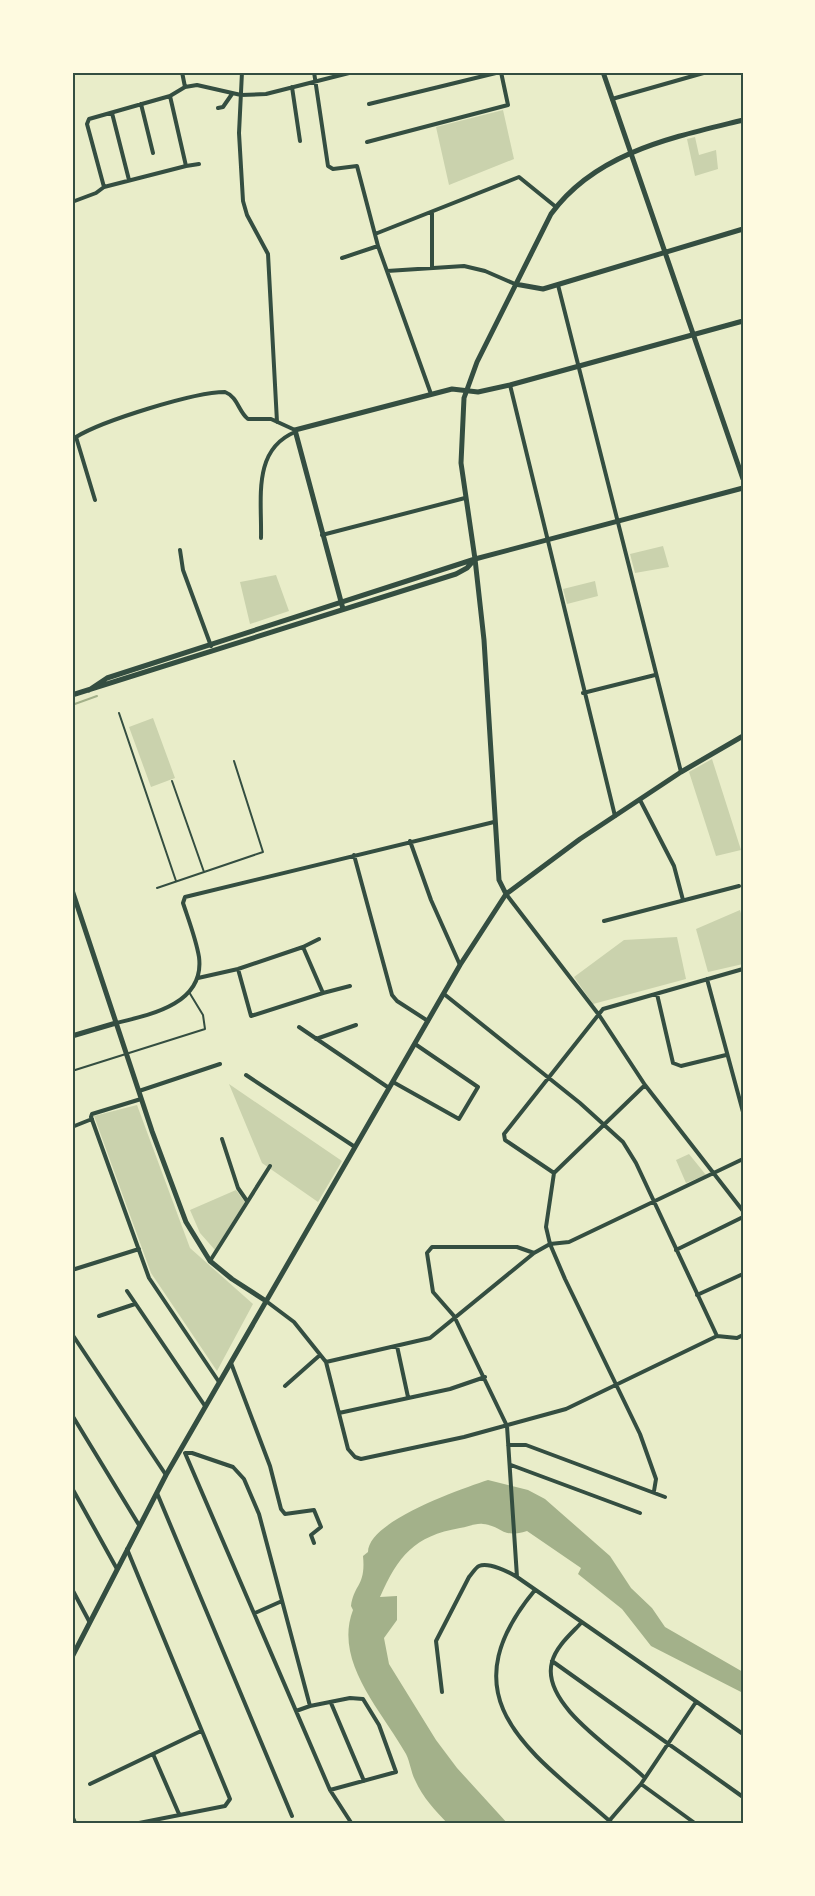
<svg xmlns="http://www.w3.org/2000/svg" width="815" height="1896" font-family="Ubuntu,sans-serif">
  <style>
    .green { fill: #cad2ad }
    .water { fill: #a3b18a }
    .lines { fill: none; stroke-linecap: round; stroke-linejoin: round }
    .stream { stroke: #a3b18a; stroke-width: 2 }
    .service { stroke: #344e41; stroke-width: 2 }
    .minor { stroke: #344e41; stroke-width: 4 }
    .tertiary { stroke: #344e41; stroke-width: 5 }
    .secondary { stroke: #344e41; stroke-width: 5 }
    .neatline { fill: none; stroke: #344e41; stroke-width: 2 }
  </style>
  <rect width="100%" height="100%" fill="#e9edc9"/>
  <path class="green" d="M503,110L514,159L449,185L436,127Z
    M695,137L699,155L716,150L718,169L695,176L687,139Z
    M663,546L669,567L635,573L630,554Z
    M276,575L289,611L250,624L240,582Z
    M595,581L598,596L567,604L563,589Z
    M153,718L175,778L151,787L129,727Z
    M712,759L741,850L716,856L689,772Z
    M740,910L743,920V964L708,972L696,929Z
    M677,937L686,979L593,1004L574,977L624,940Z
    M229,1084L342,1161L318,1202L262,1163Z
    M137,1105L190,1248L253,1304L217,1371L151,1273L94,1116Z
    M689,1154L706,1175L686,1183L676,1160Z
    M236,1190L245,1202L215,1250L200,1233L190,1210Z"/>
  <path class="water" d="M488,1480L528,1490L545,1499L610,1556L631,1588L652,1608L665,1627L743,1672V1693L651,1646L622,1609L578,1574L581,1568L527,1531C501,1539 503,1526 483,1524C476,1523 467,1527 460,1528C414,1536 398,1556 380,1597L397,1596V1620L384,1638L389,1664L436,1740L457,1768L508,1824H448C435,1810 423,1798 415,1780C411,1772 410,1762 406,1754C383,1712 333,1662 353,1610L351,1606C354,1584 366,1586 363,1556L368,1552C368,1521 461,1489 488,1480Z"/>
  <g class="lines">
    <path class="stream" d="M72,705L97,696"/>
    <path class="service" d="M119,713L176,881
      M172,781L204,872
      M157,888L263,852L234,761
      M72,1071L205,1029L203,1015L189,992"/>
    <path class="minor" d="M182,72L185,87
      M242,72L239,133L243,201L247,215L268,254L277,422
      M314,72L328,166L333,169L357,166L378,246L431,394
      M292,87L300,141
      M612,99L707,72
      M141,104L153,153
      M369,104L500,72
      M218,108L223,107L232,94
      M112,113L129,180
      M367,142L508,105L501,72
      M186,166L199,164
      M104,187L186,166L170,96
      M72,202L96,193L104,187L87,124L89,119L170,96L185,87L197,85L241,95L266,94L353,72
      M432,213V267
      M375,234L519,177L556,207
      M342,258L378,246
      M387,271L464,266L485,271L515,284
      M558,285L681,772
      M510,385L615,816
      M95,500L76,437C102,421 194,392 225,392C238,397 238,411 248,419H271L295,430
      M322,535L465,498
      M261,538C262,499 252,450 295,432
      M180,550L183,570L211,646
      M583,693L655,675
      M640,800L674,866L683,900
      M410,841L431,900L460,965
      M354,855L392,995L397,1001L428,1021
      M506,894L599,1015L645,1085L743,1211
      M604,921L739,886
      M303,947L319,939
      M198,978L238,969L303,947L323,993L251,1016L238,969
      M707,979L743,1112
      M323,993L350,986
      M657,994L673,1063L681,1066L726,1055
      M116,1023C150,1015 205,1004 199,957C196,939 189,921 183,903L185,897L494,822
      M299,1027L389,1088
      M316,1039L356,1025
      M246,1075L355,1147
      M393,1082L459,1119L478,1087L415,1044
      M645,1085L554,1173L546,1227L550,1244L565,1279L640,1434L656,1479L654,1491
      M139,1091L220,1064
      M141,1099L92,1114L91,1117L149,1278L219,1382
      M72,1127L92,1119
      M222,1139L238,1188L247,1201
      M554,1173L505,1140L504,1134L603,1009L743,969
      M676,1250L743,1217
      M210,1261L270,1166
      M72,1270L139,1249
      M127,1291L205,1406
      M697,1295L743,1274
      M266,1301L294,1322L326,1362L348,1449L355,1457L361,1459L464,1437L566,1409L717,1336L636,1163L623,1142L580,1103L444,994
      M99,1316L135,1304
      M72,1334L166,1475
      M717,1336L737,1338L743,1335
      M397,1346L408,1397
      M326,1362L430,1338L534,1253L550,1244L569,1242L743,1159
      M231,1363L270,1466L281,1509L285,1514L314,1510L321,1527L311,1535L314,1543
      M285,1386L320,1355
      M339,1413L450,1389L485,1377
      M72,1415L139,1525
      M508,1445H526L665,1497
      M185,1453L330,1790L352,1824
      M186,1453H192L233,1467L244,1479L259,1514L310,1706L350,1698L363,1699L379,1725L396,1772L330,1790
      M511,1465L640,1513
      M72,1488L117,1569
      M157,1493L292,1816
      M127,1549L230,1799L225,1806L134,1824
      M517,1577L507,1426L454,1316L433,1292L427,1253L432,1247H517L534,1253
      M72,1589L89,1621
      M535,1590C443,1701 533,1753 613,1824
      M255,1613L282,1601
      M582,1622C572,1633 556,1646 552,1662C540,1705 617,1751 645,1778
      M552,1661L743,1797
      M442,1692L436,1641L469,1577C472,1574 475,1568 479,1566C489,1562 509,1572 517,1577L743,1734
      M331,1703L364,1781
      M296,1711L310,1706
      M153,1754L179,1814
      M90,1784L201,1731
      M641,1784L696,1824
      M609,1821L641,1784L696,1702"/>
    <path class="tertiary" d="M475,559L484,640L499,880L506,894
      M343,609L295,430L452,389L478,392L510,385L743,321
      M72,890L152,1131L186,1222L210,1261L232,1279L266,1301
      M72,1036L116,1023
      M72,1657L166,1475L460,965L506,894L580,839L681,772L743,736
      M72,1817L75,1824"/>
    <path class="secondary" d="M603,72L743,479
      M515,284L543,289L743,229
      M475,559L461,463L464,398L477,362L551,214C596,152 674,137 743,120
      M89,690L107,678L475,559L743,488
      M72,695L456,574L467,568L474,560"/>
  </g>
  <rect width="815" height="1896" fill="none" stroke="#fefae0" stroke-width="147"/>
  <rect x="74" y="74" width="668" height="1748" class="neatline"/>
</svg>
